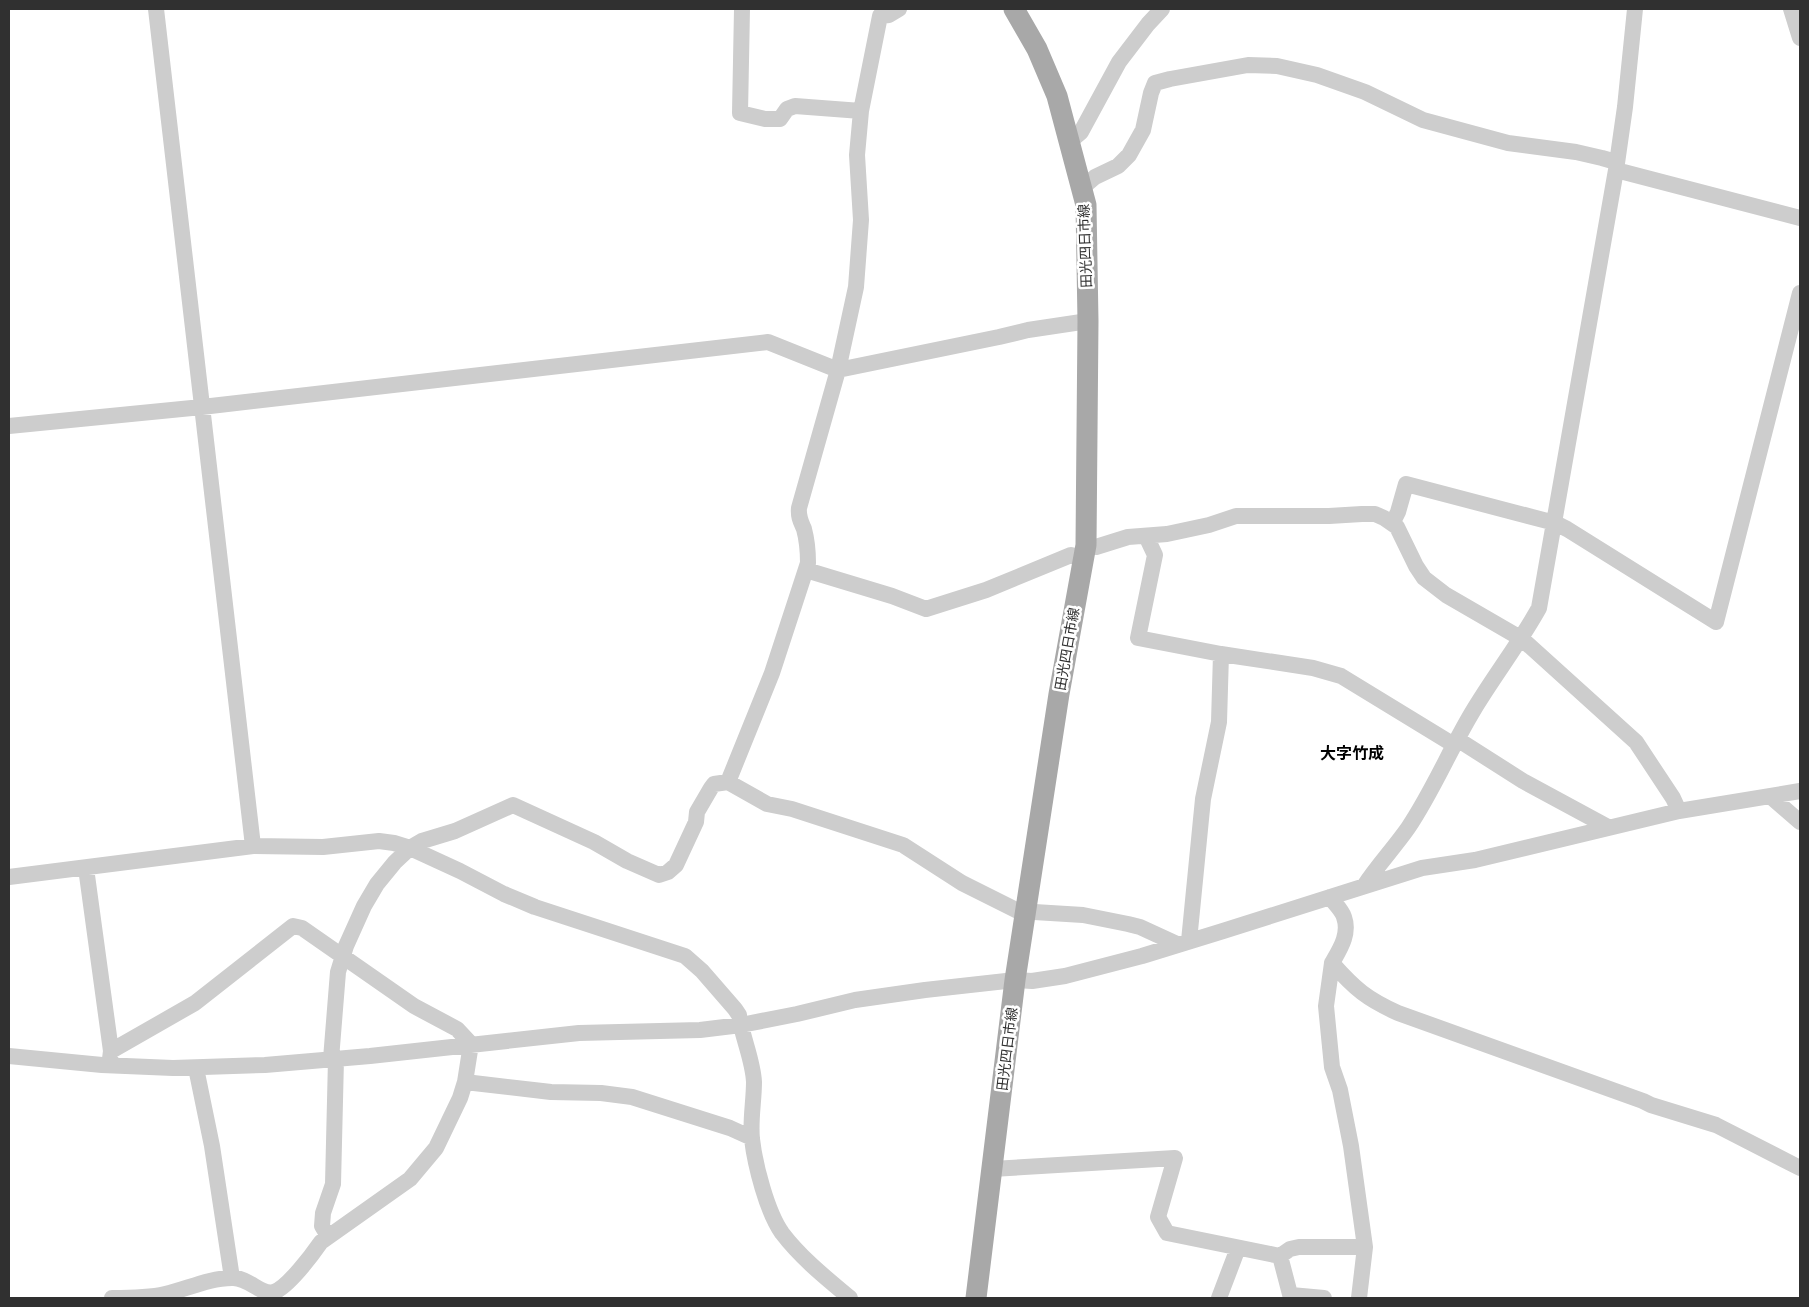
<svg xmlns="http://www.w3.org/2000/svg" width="1809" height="1307" font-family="'Space Grotesk','Noto Sans JP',sans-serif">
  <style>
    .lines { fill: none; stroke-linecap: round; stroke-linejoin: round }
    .minor { stroke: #cdcdcd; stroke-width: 16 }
    .major { stroke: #a8a8a8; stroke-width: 21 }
    .labels { text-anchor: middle; stroke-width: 5; stroke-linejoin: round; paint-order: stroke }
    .street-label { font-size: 14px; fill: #303030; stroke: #fff }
    .quarter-label { font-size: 16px; font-weight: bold; fill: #000; stroke: #fff }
  </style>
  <rect width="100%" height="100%" fill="#fff"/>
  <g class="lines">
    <path class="minor" d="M156,9L253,846
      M742,9L740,113L765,119H780L787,109L795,106L861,111
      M1791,9L1800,38
      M1069,142L1081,132L1119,62L1148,24L1162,9
      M1616,170L1800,218
      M1081,189L1095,177L1118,166L1129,155L1143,130L1151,93L1155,83L1170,79L1248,65L1277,66L1317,75L1365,92L1423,120L1508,143L1576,152L1602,158L1616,162
      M9,426L202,407L768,342L838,370L999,337L1028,330L1088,321
      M1393,522L1398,512L1406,484L1555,523L1567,529L1716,622L1800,293
      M1146,536L1155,555L1138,638L1221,654L1219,722L1203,799L1189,941
      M1086,545L1096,547L1128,537L1167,534L1209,525L1236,516H1329L1362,514H1375L1384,518L1397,527L1416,566L1424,578L1446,595L1522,639L1636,742L1673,798L1679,811
      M806,570L892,596L926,609L986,590L1071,555L1084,558
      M1221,654L1313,668L1341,676L1454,745
      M1457,739L1523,781L1608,827
      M728,782L772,673L808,563C808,551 807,540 804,529C801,522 798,517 799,508L838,370L856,287L861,220L857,155L861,111L880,16L889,15L899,9
      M1770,796L1800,822
      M86,868L111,1051L110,1059
      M9,877L253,846L323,847L379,841L394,843L410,848L460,871L504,894L535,907L685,956L702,971L735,1009L739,1015C742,1037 753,1060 754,1082C754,1101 750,1120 752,1139C755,1165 767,1212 782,1233C801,1258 826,1278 850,1298
      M1364,886C1377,866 1394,848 1408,828C1433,791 1450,749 1473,711C1494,676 1519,644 1539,608L1616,170L1625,107L1635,9
      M1330,897C1334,903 1342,910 1344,917C1350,934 1340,949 1332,963C1355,989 1367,999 1398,1013L1643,1101L1651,1105L1716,1125L1800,1168
      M1332,963L1326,1006L1332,1067L1340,1090L1351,1146L1365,1247L1359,1298
      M111,1051L195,1003L293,926L302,928L414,1006L457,1029L471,1044L465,1082L460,1098L436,1148L410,1179L321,1242C312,1255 288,1287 274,1292C261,1296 249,1277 232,1278C209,1278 187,1289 165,1294C148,1298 129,1298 112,1298
      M9,1056L102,1065L173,1068L265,1065L370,1056L579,1033L700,1030L741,1025L797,1014L855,1000L925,990L1015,980L1032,981L1065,976L1142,956L1223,931L1422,868L1475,860L1679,811L1800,791
      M331,1059L338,972L346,946L364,906L377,884L395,862L410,848L422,841L455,831L513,805L594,842L627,861L659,875L668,872L676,865L696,822L697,812L711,788L714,784L728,782L767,804L792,809L903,845L962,883L1018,911L1083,915L1128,924L1140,927L1177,944
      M196,1068L212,1146L232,1278
      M465,1082L551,1092L601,1093L632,1097L730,1128L752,1138
      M992,1169L1175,1158L1158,1217L1167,1233L1280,1256L1291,1298
      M328,1236L322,1226L323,1213L333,1184L336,1059
      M1280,1256L1290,1249L1299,1247H1365
      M1291,1295L1324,1298
      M1219,1298L1238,1248"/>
    <path class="major" d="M976,1298L1015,980L1059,694L1086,545L1088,321L1086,205L1057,96L1037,49L1014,9"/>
  </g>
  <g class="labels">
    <g class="street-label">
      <text transform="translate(1085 246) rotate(-92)" y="5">田光四日市線</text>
      <text transform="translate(1067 649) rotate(-80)" y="5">田光四日市線</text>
      <text transform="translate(1007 1049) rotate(-83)" y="5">田光四日市線</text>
    </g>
    <g class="quarter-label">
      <text x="1352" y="759">大字竹成</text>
    </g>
  </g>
  <rect width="1809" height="1307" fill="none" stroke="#303030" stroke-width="20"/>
</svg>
